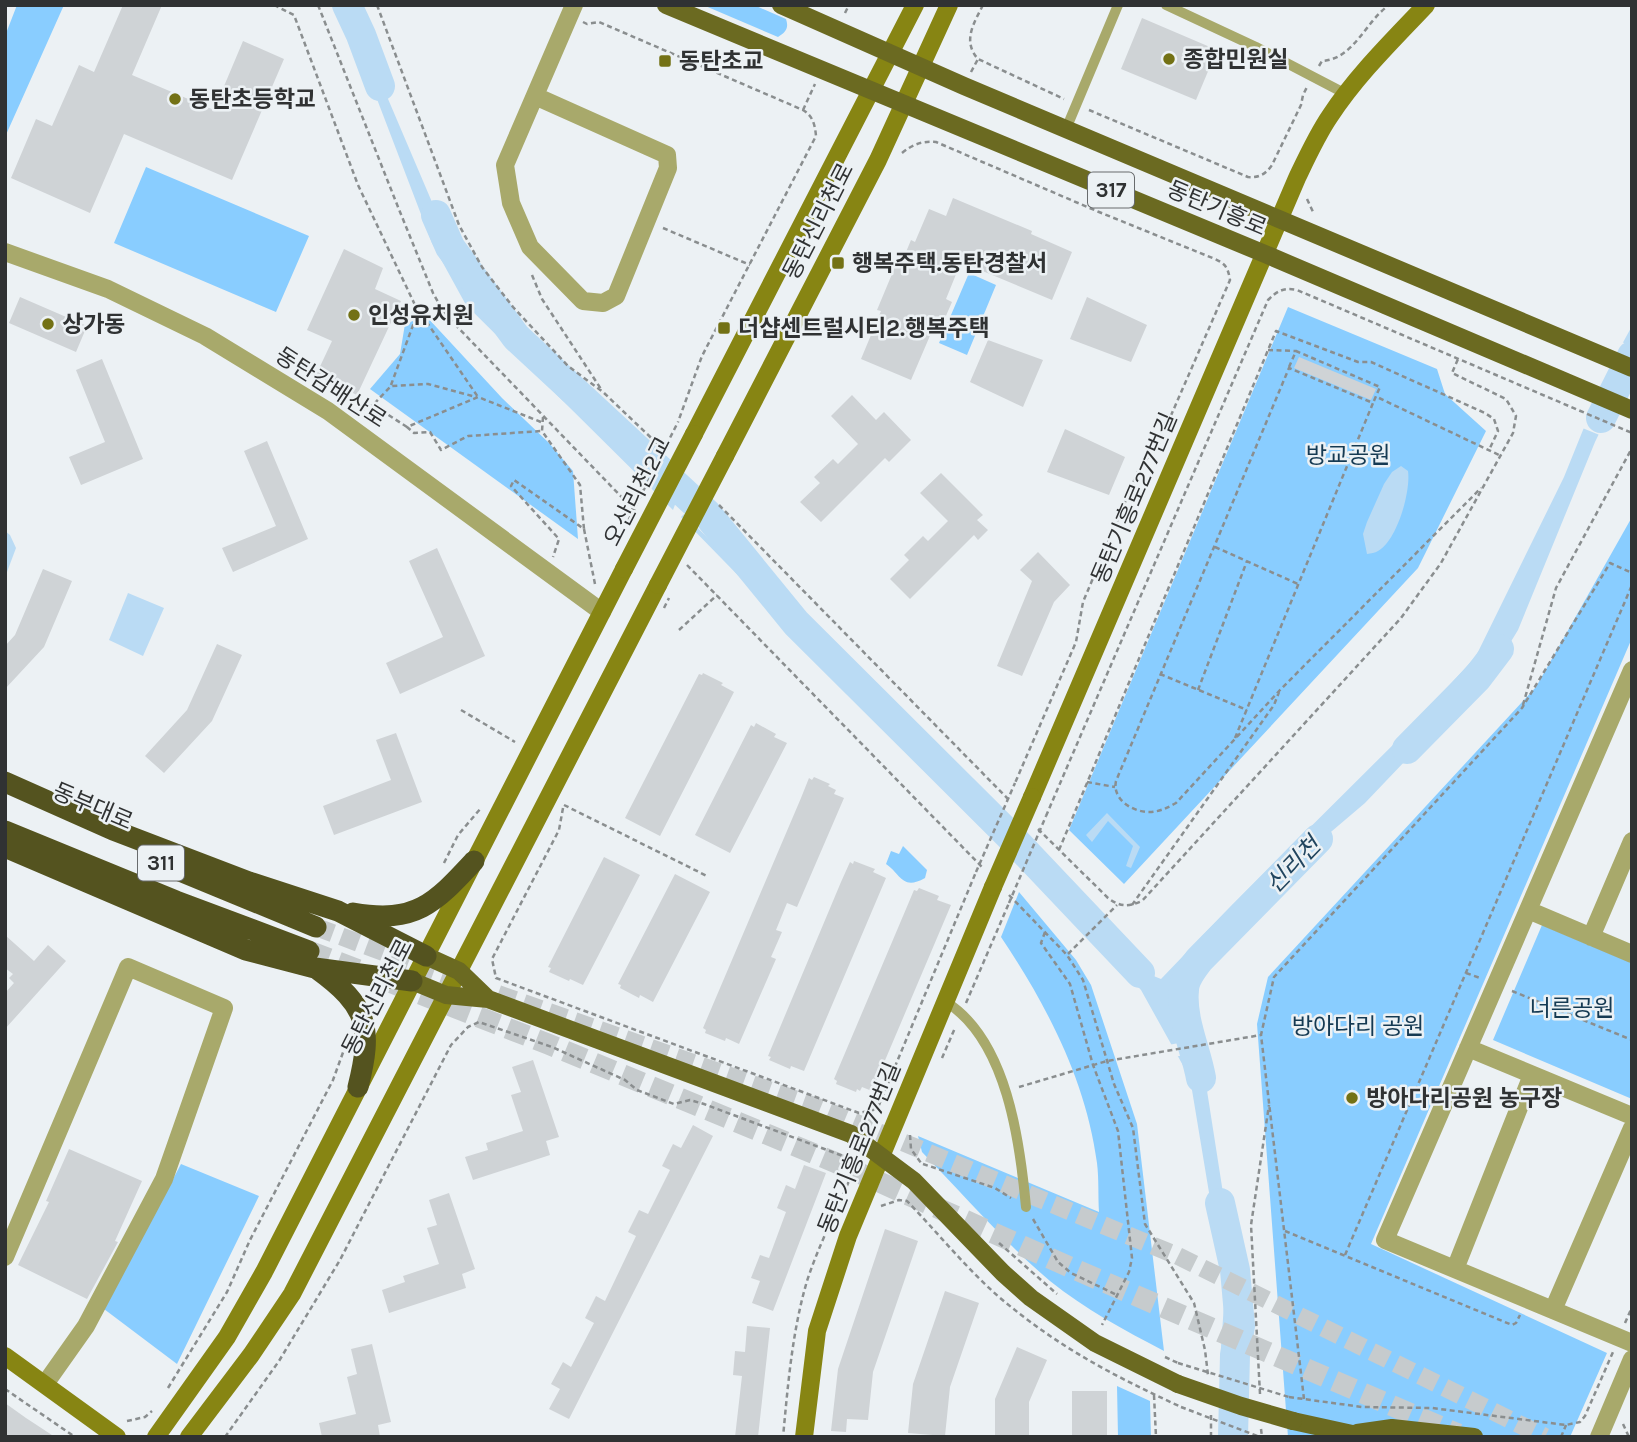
<svg xmlns="http://www.w3.org/2000/svg" width="1637" height="1442" font-family="Karla,'Noto Sans KR',sans-serif">
  <style>
    .green { fill: #89cdff }
    .water { fill: #badbf4 }
    .pier { fill: #ecf1f4 }
    .lines { fill: none; stroke-linecap: round; stroke-linejoin: round }
    .river { stroke: #badbf4; stroke-width: 30 }
    .building { fill: #cfd3d6 }
    .secondary-tunnel { stroke: #c6cbcd; stroke-width: 18; stroke-dasharray: 18 9; stroke-linecap: butt }
    .highway-tunnel { stroke: #c6cbcd; stroke-width: 21; stroke-dasharray: 21 10; stroke-linecap: butt }
    .path { stroke: #8a8e8f; stroke-width: 2.5; stroke-dasharray: 5 3.5; stroke-linecap: butt }
    .lane { stroke: #a8a96b; stroke-width: 10 }
    .street { stroke: #a8a96b; stroke-width: 18 }
    .secondary { stroke: #878513; stroke-width: 18 }
    .primary { stroke: #6b6a21; stroke-width: 18 }
    .highway { stroke: #54531f; stroke-width: 21 }
    .path-bridge { stroke: #8a8e8f; stroke-width: 2.5; stroke-dasharray: 5 3.5; stroke-linecap: butt }
    .secondary-bridge { stroke: #878513; stroke-width: 18 }
    .primary-bridge { stroke: #6b6a21; stroke-width: 18 }
    .poi-dot { fill: #737115; stroke: #ecf1f4; stroke-width: 2.5 }
    .labels { text-anchor: middle; stroke-width: 5; stroke-linejoin: round; paint-order: stroke }
    .shield { fill: #ecf1f4; stroke: #686b6d; stroke-width: 2 }
    .shield-label { font-size: 21px; font-weight: bold; fill: #303233 }
    .poi-label { font-size: 23px; font-weight: bold; fill: #303233; stroke: #ecf1f4; text-anchor: start }
    .street-label { font-size: 23px; fill: #303233; stroke: #ecf1f4 }
    .park-label { font-size: 23px; fill: #153a53; stroke: #ecf1f4 }
    .water-label { font-size: 24px; font-style: italic; fill: #21455f; stroke: #ecf1f4 }
  </style>
  <rect width="100%" height="100%" fill="#ecf1f4"/>
  <path class="green" d="M17,5H64L5,137V36Z
    M703,5H754L786,19C789,28 786,32 778,37Z
    M146,167L309,236L276,312L114,243Z
    M969,273L996,285L967,355L939,343Z
    M1288,307L1437,369L1445,394L1486,431L1418,568L1124,884L1069,830Z
    M426,316L502,398L549,443L573,471L578,539L370,389L400,354L405,324Z
    M1632,517V638L1371,1244L1607,1353L1570,1437H1288L1257,1024L1268,977L1536,687Z
    M903,846L927,870L925,878C902,891 901,874 886,864L891,851L899,854Z
    M1019,892L1076,960L1091,985L1137,1124L1164,1351C1124,1330 1085,1309 1050,1281C1004,1242 964,1195 922,1152L918,1136L1099,1212C1098,1196 1099,1179 1097,1163C1086,1080 1047,1006 1001,937Z
    M1542,925L1632,963V1099L1493,1040Z
    M181,1164L259,1196L177,1364L104,1309Z
    M1117,1386L1150,1401L1151,1437H1118Z"/>
  <path class="water" d="M341,5H348L478,310L676,502L673,510L466,305L432,243Z
    M1632,326V366L1609,379L1623,384L1595,442L1518,630L1490,676L1473,682L1432,723L1427,738L1365,803L1292,865L1263,895L1241,911L1228,915L1170,989L1203,1065L1223,1193L1241,1362L1240,1437H1220L1221,1348L1225,1289L1190,1078L1141,990L1016,858L1018,854L1141,971L1161,979L1233,904L1414,724L1476,656L1564,477L1604,378L1608,379L1609,368Z
    M1401,466L1408,471C1411,491 1397,541 1378,551C1375,553 1371,553 1367,554L1363,534L1367,522L1384,484L1392,472Z
    M684,514L1005,839L1002,846L681,517Z
    M5,531L10,535L16,548L7,572L5,585Z
    M128,593L164,608L143,656L109,640Z
    M1107,813L1140,847L1131,868L1126,866L1133,846L1108,821L1092,842L1086,835Z"/>
  <path class="pier" d="M1619,341L1632,346V373L1627,380L1618,379L1625,381L1627,385L1602,436L1580,427L1600,376L1605,375V366Z
    M991,820L1008,837L1001,849L985,834Z
    M1196,1040L1201,1052L1174,1057L1168,1045Z
    M1217,1354L1245,1363L1244,1437H1216Z"/>
  <g class="lines">
    <path class="river" d="M347,5L361,35L380,86
      M436,215L450,247L516,337L707,514L796,623L1012,838L1140,973
      M1601,418L1632,356
      M1407,749L1477,678L1499,649
      M1201,1078C1196,1050 1181,1019 1184,990C1184,979 1192,969 1199,960L1318,839
      M1220,1203L1235,1270L1240,1326L1235,1355L1233,1437"/>
  </g>
  <path class="building" d="M123,5H162L132,75L214,110L243,41L284,59L232,180L124,134L90,213L11,178L36,119L52,126L79,65L94,72Z
    M1142,18L1217,50L1196,100L1121,69Z
    M953,198L1032,231L1031,234L1072,252L1052,300L961,262L946,299L952,302L945,318L943,317L939,326L935,324L911,380L861,359L881,311L877,310L897,262L901,264L911,240L915,242L929,209L946,216Z
    M344,249L383,268L375,289L401,301L357,395L316,375L332,341L307,330Z
    M20,297L87,326L76,352L9,323Z
    M1087,297L1147,325L1131,362L1070,339Z
    M988,340L1043,360L1023,407L970,382Z
    M1299,357L1376,389L1371,400L1294,368Z
    M102,359L143,459L81,485L69,457L105,442L76,370Z
    M852,395L876,420L884,412L911,440L889,462L885,458L821,522L800,502L820,483L814,477L833,459L838,464L858,444L831,416Z
    M1065,429L1125,457L1109,495L1047,472Z
    M267,441L308,539L233,572L222,548L276,526L244,451Z
    M941,473L983,515L977,520L988,530L978,540L974,535L910,599L890,579L909,560L904,555L923,536L928,541L948,521L920,493Z
    M437,548L485,656L400,694L386,663L443,637L409,561Z
    M1038,552L1070,585L1054,602L1022,676L997,666L1032,581L1020,570Z
    M43,569L72,581L44,647L5,689V646L15,635Z
    M217,644L242,655L212,721L164,773L145,756L187,710Z
    M703,673L723,683L721,685L734,692L660,836L625,818L699,674L702,675Z
    M756,723L776,734L774,737L787,743L730,853L695,835L751,725L754,727Z
    M396,733L422,802L334,835L323,806L391,780L376,740Z
    M814,777L830,784L828,786L836,790L834,794L844,798L797,907L787,903L776,930L782,932L771,957L776,959L739,1044L726,1038L725,1041L705,1033L706,1030L703,1028L801,798L809,778L812,780Z
    M604,857L640,875L583,985L570,979L569,981L549,972L551,968L548,967Z
    M854,861L875,869L873,872L886,878L804,1071L791,1066L790,1069L769,1060L771,1057L768,1056L841,882L850,862L853,864Z
    M675,874L710,892L653,1002L640,995L639,998L620,988L621,985L618,984Z
    M919,888L939,896L937,900L951,905L872,1091L862,1087L860,1091L857,1089L856,1092L836,1084L837,1081L834,1079L906,909L914,890L917,891Z
    M5,935L34,961L48,945L66,961L5,1029V993L14,983L9,978L13,974L5,968Z
    M533,1060L559,1137L546,1141L550,1155L473,1180L465,1157L488,1150L486,1143L523,1131L511,1095L521,1092L512,1067Z
    M693,1125L713,1136L569,1419L549,1409L560,1389L551,1384L563,1362L571,1367L594,1323L585,1318L596,1296L605,1301L636,1236L628,1232L639,1210L648,1214L670,1170L662,1166L673,1144L681,1148Z
    M69,1149L142,1181L115,1241L118,1242L87,1299L18,1265L49,1202L46,1201Z
    M804,1165L826,1173L773,1311L752,1303L760,1281L751,1278L760,1255L769,1258L786,1212L777,1208L786,1185L795,1189Z
    M449,1193L475,1269L462,1274L466,1288L389,1313L382,1290L405,1282L403,1276L439,1264L427,1228L437,1225L429,1200Z
    M885,1229L918,1241L873,1372L868,1420L847,1419L846,1432L831,1431L838,1369Z
    M945,1291L979,1303L950,1387L945,1436L908,1433L913,1384Z
    M747,1326L770,1328L758,1437H735L742,1376L733,1375L735,1351L745,1352Z
    M372,1344L391,1422L378,1425L380,1437H322L319,1423L356,1414L347,1377L357,1374L351,1349Z
    M1017,1347L1047,1360L1029,1402V1437H995V1399Z
    M1072,1391H1107V1437H1072Z
    M5,1403L26,1418L55,1437H5Z"/>
  <g class="lines">
    <path class="secondary-tunnel" d="M316,927L469,984
      M498,994L820,1108L1178,1256L1545,1437"/>
    <path class="highway-tunnel" d="M309,951L359,970
      M392,983L548,1044L839,1164L1074,1269L1458,1434"/>
    <path class="path" d="M274,5L294,15L358,185L415,305L478,397
      M318,5L398,207L433,293L444,313L636,512
      M377,5L459,225L482,267L513,307L568,366L603,392L665,451
      M983,5C974,23 962,41 978,59L1064,99
      M845,13L849,5
      M583,22L587,24L599,22L803,110C813,116 815,125 816,136L702,356L678,422
      M1319,66L1322,61C1354,59 1365,22 1389,5
      M971,72L978,59
      M803,110L815,84
      M1089,110L1248,177C1259,178 1266,174 1272,165L1301,105L1303,95L1307,87
      M902,153C913,144 922,141 936,142L1099,212L1215,259C1226,264 1228,268 1230,280L1159,443L1139,469L1083,602L1076,642L1015,783
      M1307,199L1314,214
      M663,228L750,265
      M532,275L542,299L601,389
      M1268,350L1296,351
      M1289,367L1296,351L1380,387L1373,403
      M391,385L419,309
      M1379,398L1499,455
      M360,411L373,405
      M543,417L542,431L580,485L584,529L514,480L511,486L559,539L553,557
      M541,422L478,397L407,427L414,433L430,432L441,450L468,436L542,431
      M407,427L373,405L391,386L428,384L476,397
      M719,505L1011,802
      M1124,507L1136,513
      M584,529L595,584
      M1215,547L1298,584
      M1104,554L1116,561
      M687,565L983,868
      M679,630L717,595
      M1160,674L1247,710
      M1198,690L1247,561
      M1523,705L1556,588L1632,448
      M461,710L515,742
      M1235,738L1373,403L1289,368L1116,781C1112,799 1132,812 1149,812C1159,812 1167,808 1176,803L1280,690L1481,488
      M1087,782L1115,787
      M564,805L707,876
      M563,808L559,830L492,959L496,978L859,1113L873,1110L879,1105L976,872
      M1046,816L1268,300C1277,291 1284,287 1297,290L1632,433
      M1038,829L1108,898C1120,907 1128,907 1142,901L1401,618L1441,563L1513,433L1516,416L1506,399L1452,373L1458,359
      M1059,850L1276,331L1358,362H1371L1485,413L1494,419L1498,431L1489,450
      M444,863L458,835L481,808
      M1009,895L1067,955L1083,980L1114,1084L1133,1128L1145,1224L1194,1303L1205,1350L1208,1375
      M1132,905L1274,705L1279,692
      M1045,932L1041,943L1070,984L1093,1065L1118,1131L1132,1258L1129,1272L1102,1325
      M1068,954L1117,905
      M1466,973L1480,978
      M1512,991L1632,1040
      M966,1003L1009,903
      M942,1058L955,1028
      M1019,1087L1107,1061L1261,1035
      M910,1135L911,1149L921,1163
      M923,1164L995,1188L1011,1198
      M881,1206L899,1200L907,1201C937,1232 966,1268 999,1297C1058,1347 1112,1375 1181,1407
      M1033,1219L1058,1262L1071,1273L1117,1295
      M1285,1231L1512,1325L1516,1323L1520,1315
      M999,1243L1057,1294
      M1345,1255L1632,585
      M1625,1323L1632,1307
      M1165,1357L1178,1363
      M168,1388L227,1292L250,1240L333,1080L345,1047
      M5,1389L75,1437
      M1260,1394L1251,1225L1269,1105
      M1154,1395L1156,1437
      M1289,1397L1362,1407L1432,1408L1566,1425L1580,1422L1585,1416L1613,1352
      M1304,1399L1261,1035L1274,977L1522,708L1610,563L1632,573
      M127,1421L145,1417L152,1411
      M1623,1424L1629,1437
      M1261,1429L1262,1437
      M225,1437L279,1361L340,1260L451,1045L468,1027L479,1022L552,1047L625,1080L637,1090L674,1104L690,1100L704,1104L843,1156L848,1164L849,1181C835,1214 818,1247 807,1281C792,1332 788,1385 783,1437
      M1211,1437V1413
      M1561,1437L1566,1425"/>
    <path class="lane" d="M1166,5L1256,47L1346,94
      M1066,129L1118,5
      M946,1002C1007,1040 1020,1142 1026,1207"/>
    <path class="street" d="M535,96L667,155L668,168L616,296L603,303L583,301L530,247L511,203L505,165L574,5
      M5,252L108,289L205,336L328,411L602,612
      M1632,670L1385,1240L1632,1343
      M1528,910L1632,954
      M1591,937L1632,841
      M1468,1048L1632,1116
      M5,1257L128,967L224,1008L164,1179L86,1326L45,1384
      M1455,1269L1532,1075
      M1553,1310L1632,1128
      M1599,1437L1632,1359"/>
    <path class="secondary" d="M694,434L915,5
      M725,456L878,160L949,5
      M1032,797L1297,178C1307,157 1317,135 1330,116C1357,75 1392,41 1426,5
      M5,1356L117,1437
      M156,1437L227,1337L264,1272L624,569
      M189,1437L251,1355L292,1294L658,585
      M804,1437L817,1331L848,1236L993,887"/>
    <path class="primary" d="M666,5L1265,254L1632,410
      M781,5L964,86L1632,368
      M426,956L459,971L488,999
      M412,981L446,995L488,999L851,1134L914,1181L1003,1273L1031,1298L1095,1343L1178,1384
      M1293,1421L1366,1437
      M1357,1433L1392,1428L1474,1437"/>
    <path class="highway" d="M5,782L113,830L249,882L338,911L426,956
      M5,831L176,901L309,951
      M5,847L246,950L315,968L412,981
      M163,864L316,927
      M353,913C416,924 435,903 474,861
      M317,969C368,1006 373,1027 358,1087"/>
    <path class="path-bridge" d="M628,521L678,422
      M664,608L669,598
      M976,872L1015,783
      M1009,903L1046,816
      M1178,1363L1289,1397
      M1181,1407L1260,1437"/>
    <path class="secondary-bridge" d="M624,569L694,434
      M658,585L725,456
      M993,887L1032,797"/>
    <path class="primary-bridge" d="M1178,1384L1241,1406L1293,1421"/>
  </g>
  <g class="poi-dot">
    <circle cx="1169" cy="59" r="7"/>
    <rect x="658" y="54" width="14" height="14" rx="3.5"/>
    <circle cx="175" cy="99" r="7"/>
    <rect x="831" y="256" width="14" height="14" rx="3.5"/>
    <circle cx="354" cy="315" r="7"/>
    <circle cx="48" cy="324" r="7"/>
    <rect x="717" y="321" width="14" height="14" rx="3.5"/>
    <circle cx="1352" cy="1098" r="7"/>
  </g>
  <g class="labels">
    <g class="shield">
      <rect x="1088" y="172.5" width="46" height="35" rx="5"/>
      <rect x="138" y="845.5" width="46" height="35" rx="5"/>
    </g>
    <g class="shield-label">
      <text x="1111" y="197">317</text>
      <text x="161" y="870">311</text>
    </g>
    <g class="poi-label">
      <text x="1183" y="67">종합민원실</text>
      <text x="679" y="69">동탄초교</text>
      <text x="189" y="107">동탄초등학교</text>
      <text x="852" y="271">행복주택.동탄경찰서</text>
      <text x="368" y="323">인성유치원</text>
      <text x="62" y="332">상가동</text>
      <text x="738" y="336">더샵센트럴시티2.행복주택</text>
      <text x="1366" y="1106">방아다리공원 농구장</text>
    </g>
    <g class="street-label">
      <text transform="translate(1217 208) rotate(23)" y="8">동탄기흥로</text>
      <text transform="translate(818 221) rotate(-63)" y="8">동탄신리천로</text>
      <text transform="translate(331 387) rotate(33)" y="8">동탄감배산로</text>
      <text transform="translate(637 491) rotate(-63)" y="8">오산리천2교</text>
      <text transform="translate(1134 498) rotate(-67)" y="8">동탄기흥로277번길</text>
      <text transform="translate(93 806) rotate(23)" y="8">동부대로</text>
      <text transform="translate(377 997) rotate(-63)" y="8">동탄신리천로</text>
      <text transform="translate(859 1148) rotate(-68)" y="8">동탄기흥로277번길</text>
    </g>
    <g class="park-label">
      <text x="1348" y="463">방교공원</text>
      <text x="1572" y="1016">너른공원</text>
      <text x="1358" y="1034">방아다리 공원</text>
    </g>
    <g class="water-label">
      <text transform="translate(1293 865) rotate(-46)" y="8">신리천</text>
    </g>
  </g>
  <rect width="1637" height="1442" fill="none" stroke="#303233" stroke-width="14"/>
</svg>
